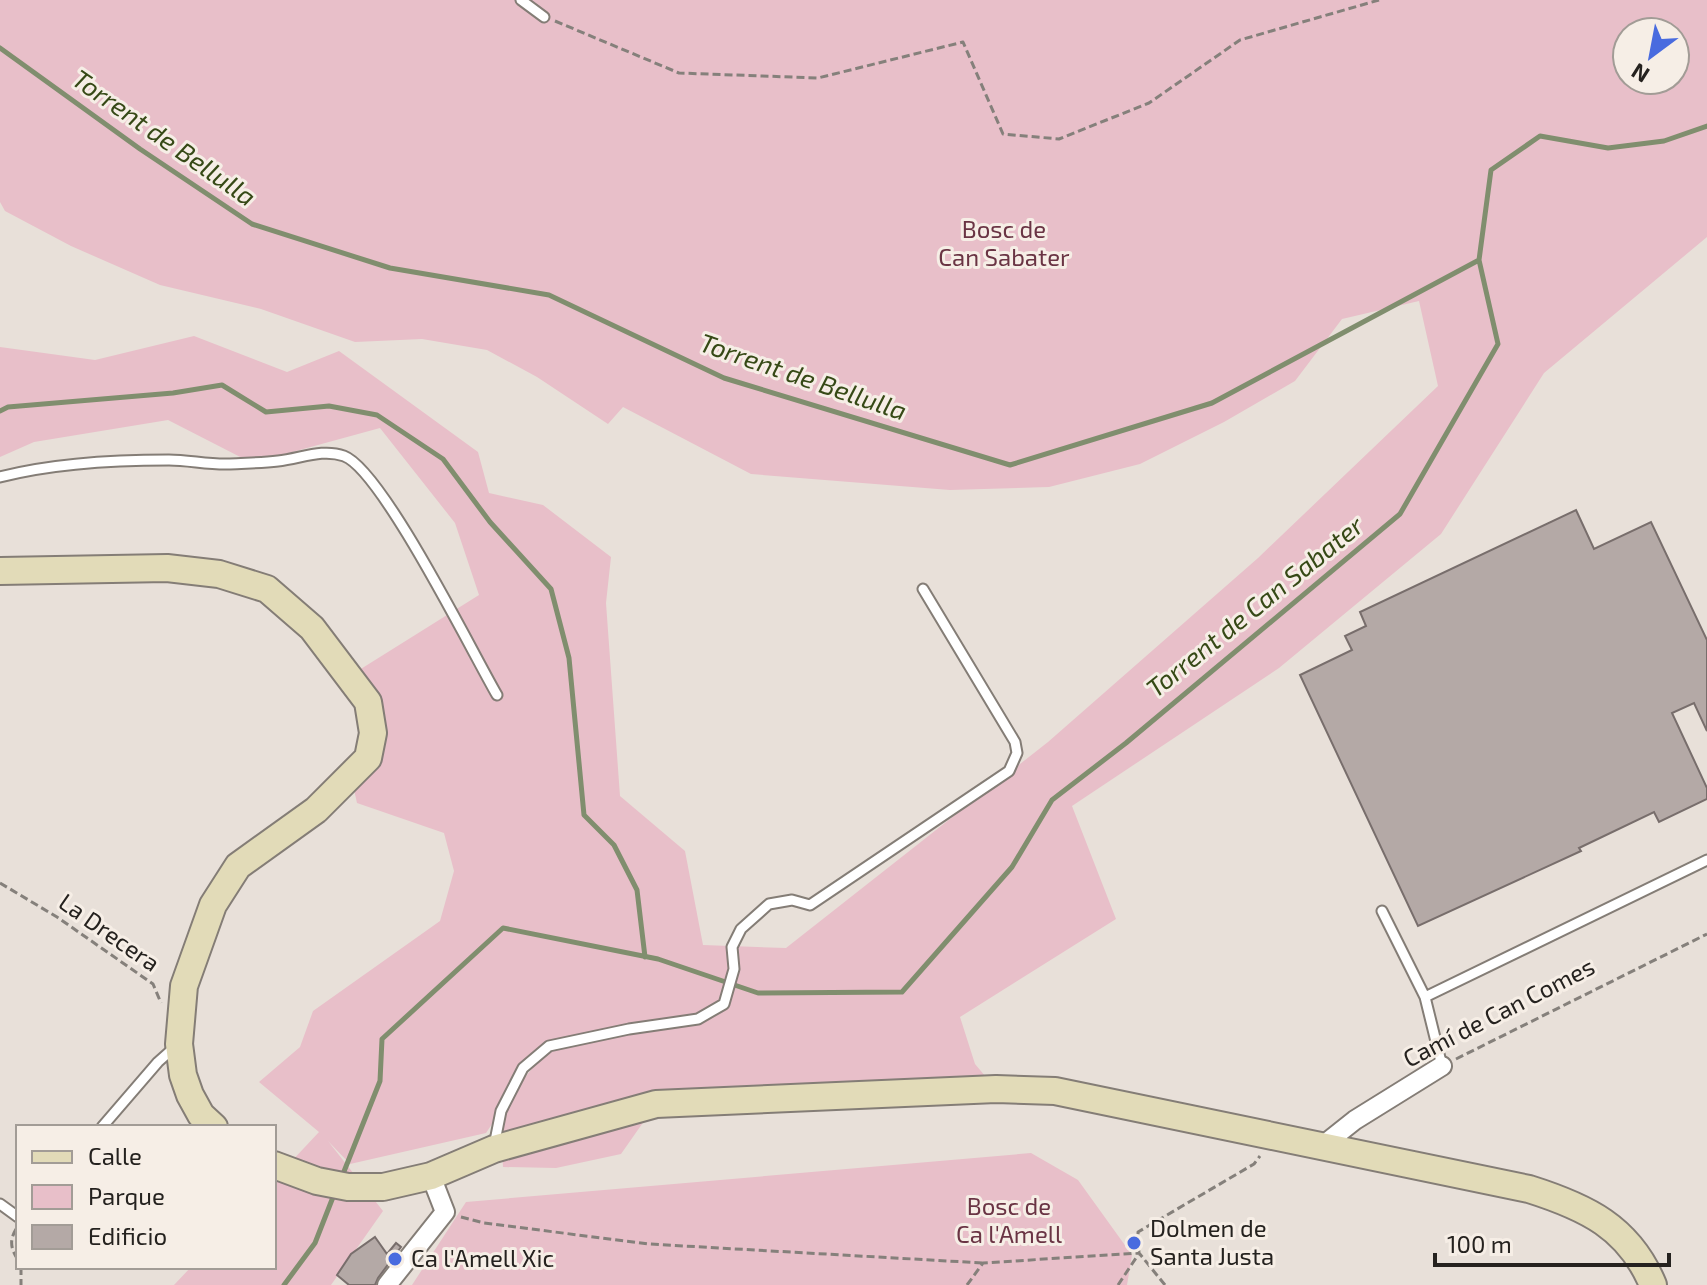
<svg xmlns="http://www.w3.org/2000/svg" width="1707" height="1285" font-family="'Exo 2',sans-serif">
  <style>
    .green { fill: #e8bfc9; fill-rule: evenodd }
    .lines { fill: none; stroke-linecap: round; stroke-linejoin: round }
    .stream { stroke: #808e6e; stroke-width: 5 }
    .building { fill: #b4a9a6; stroke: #786e6c; stroke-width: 2 }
    .service-casing { stroke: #847d76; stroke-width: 13 }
    .minor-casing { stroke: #847d76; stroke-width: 22 }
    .secondary-casing { stroke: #847d76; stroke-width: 30 }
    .path { stroke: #85807b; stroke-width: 3; stroke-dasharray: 8 4; stroke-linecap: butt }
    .service { stroke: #fff; stroke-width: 9 }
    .minor { stroke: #fff; stroke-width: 18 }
    .secondary { stroke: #e2dbb8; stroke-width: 26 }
    .poi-dot { fill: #496bdf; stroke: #f6eee6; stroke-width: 3 }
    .labels { text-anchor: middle; stroke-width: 6; stroke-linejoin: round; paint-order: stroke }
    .park-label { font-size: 24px; fill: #6a3444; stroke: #f6eee6 }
    .street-label { font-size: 24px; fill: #25221f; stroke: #f6eee6 }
    .poi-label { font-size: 24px; fill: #25221f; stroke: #f6eee6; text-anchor: start }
    .water-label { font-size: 26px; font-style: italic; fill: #364916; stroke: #f6eee6 }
  </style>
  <rect width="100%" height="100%" fill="#e8e0d9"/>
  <path class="green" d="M0,0H1707V237L1544,373L1441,534L1279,668L1072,806L1116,919L960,1017L975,1064L996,1089L656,1104L621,1154L556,1168L503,1167L500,1112L486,1133L350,1164L328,1141L383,1211L331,1285H174L191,1267H274V1180L319,1132L259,1082L300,1047L313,1011L440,921L454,871L444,833L357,803L351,776L373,733L348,677L479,595L455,523L380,428L252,463L168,420L34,442L0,457V347L95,360L194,336L287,372L339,351L478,452L489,493L543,505L611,557L606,603L620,796L685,851L703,945L786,948L1048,742L1258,558L1438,386L1419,301L1342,319L1295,381L1224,422L1140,464L1049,487L950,490L751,474L623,407L608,424L537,377L487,350L422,339L355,342L261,309L160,285L71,246L5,211L0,202ZM1627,32H1675V80H1627ZM546,1050L505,1104L523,1068Z
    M1031,1153L1078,1180L1132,1255L1127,1285H412L466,1202Z"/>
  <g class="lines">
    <path class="stream" d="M0,48L140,149L252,224L390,268L549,295L724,378L1010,465L1212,403L1479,260
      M0,411L8,407L173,393L222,385L266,412L329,406L377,415L443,459L490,522L551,589L569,658L584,815L614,845L637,890L645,957
      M341,1179L380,1081L382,1039L503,928L658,959L758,993L902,992L1012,867L1052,800L1126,743L1400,514L1498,344L1479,260L1491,170L1540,136L1608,148L1664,141L1707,126
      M284,1285L315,1243L335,1192"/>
  </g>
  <path class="building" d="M1576,510L1594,549L1651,522L1707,640V731L1694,703L1672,713L1707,788V799L1659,822L1654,812L1579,848L1581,851L1418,926L1300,675L1352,650L1345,636L1366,626L1360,612Z
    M375,1237L387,1254L396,1243L401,1247L378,1278L375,1285H349L337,1275L351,1254Z"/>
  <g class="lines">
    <defs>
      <path id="service" d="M521,0L544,17
        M0,477C54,463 113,460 169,460C189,460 209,465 230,464C246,463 262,463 278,461C300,459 322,448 344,456C382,470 472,652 497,695
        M1382,911L1425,997L1442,1066
        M1425,997L1707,860
        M102,1127L158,1062L176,1046
        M494,1146L501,1111L523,1068L549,1046L629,1029L698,1019L724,1004L734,969L732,947L741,929L769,904L792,900L810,905L1009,771L1017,753L1015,742L923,589
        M0,1204L18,1217"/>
      <path id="minor" d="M1321,1147L1355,1120L1442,1066
        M387,1285L445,1212L431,1176"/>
      <path id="secondary" d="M0,571L167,568L219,574L267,589L312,628L368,702L373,733L368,758L316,810L238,866L213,905L184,986L179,1044L183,1075L190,1095L201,1115L214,1127
        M274,1165L317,1181L348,1187H383L431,1176L494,1149L656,1104L996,1089L1055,1091L1529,1189C1586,1207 1629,1227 1653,1285"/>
    </defs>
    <use href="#service" class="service-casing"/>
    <use href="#minor" class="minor-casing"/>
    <use href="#secondary" class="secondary-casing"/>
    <path class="path" d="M555,21L679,73L818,78L963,42L1003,134L1059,139L1149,103L1240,40L1379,0
      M0,883L57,917L153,984L161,1003
      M1456,1059L1707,934
      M461,1217L484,1223L649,1244L983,1263
      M16,1229C9,1241 11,1249 18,1260
      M21,1267V1285
      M967,1285L983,1263L1139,1253
      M1118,1285L1138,1255
      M1165,1285L1139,1253L1138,1232L1254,1164L1260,1156"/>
    <use href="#service" class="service"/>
    <use href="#minor" class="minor"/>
    <use href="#secondary" class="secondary"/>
  </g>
  <g class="poi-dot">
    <circle cx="1134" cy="1243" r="8"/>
    <circle cx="395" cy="1259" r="8"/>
  </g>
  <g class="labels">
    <g class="park-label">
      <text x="1004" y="238">Bosc de<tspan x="1004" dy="28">Can Sabater</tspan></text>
      <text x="1009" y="1215">Bosc de<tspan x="1009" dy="28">Ca l'Amell</tspan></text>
    </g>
    <g class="street-label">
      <text transform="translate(109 933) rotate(35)" y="8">La Drecera</text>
      <text transform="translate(1499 1013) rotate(-27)" y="8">Camí de Can Comes</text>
    </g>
    <g class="poi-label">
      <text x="1150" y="1237">Dolmen de<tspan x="1150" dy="28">Santa Justa</tspan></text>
      <text x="411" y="1267">Ca l'Amell Xic</text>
    </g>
    <g class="water-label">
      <text transform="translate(164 138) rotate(35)" y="9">Torrent de Bellulla</text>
      <text transform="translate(803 377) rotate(19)" y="9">Torrent de Bellulla</text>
      <text transform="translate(1255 607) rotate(-39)" y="9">Torrent de Can Sabater</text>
    </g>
  </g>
  <rect x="16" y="1125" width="260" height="144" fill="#f6eee6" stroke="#a29c96" stroke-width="2"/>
  <rect x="32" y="1151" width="40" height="12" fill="#e2dbb8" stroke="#a29c96" stroke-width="2"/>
  <text x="88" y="1165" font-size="24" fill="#25221f">Calle</text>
  <rect x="32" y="1185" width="40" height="24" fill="#e8bfc9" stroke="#a29c96" stroke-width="2"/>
  <text x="88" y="1205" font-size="24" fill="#25221f">Parque</text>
  <rect x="32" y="1225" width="40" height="24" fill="#b4a9a6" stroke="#a29c96" stroke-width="2"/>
  <text x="88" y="1245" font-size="24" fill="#25221f">Edificio</text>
  <g transform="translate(1651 56) rotate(212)"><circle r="38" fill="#f6eee6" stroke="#a29c96" stroke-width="2"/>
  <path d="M0-6L14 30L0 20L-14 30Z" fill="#496bdf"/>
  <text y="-12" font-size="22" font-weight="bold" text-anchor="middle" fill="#25221f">N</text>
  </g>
  <path d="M1435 1253v12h234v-12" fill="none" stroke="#25221f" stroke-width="4"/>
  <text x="1447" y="1253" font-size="24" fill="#25221f" stroke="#f6eee6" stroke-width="6" paint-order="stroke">100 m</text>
</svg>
